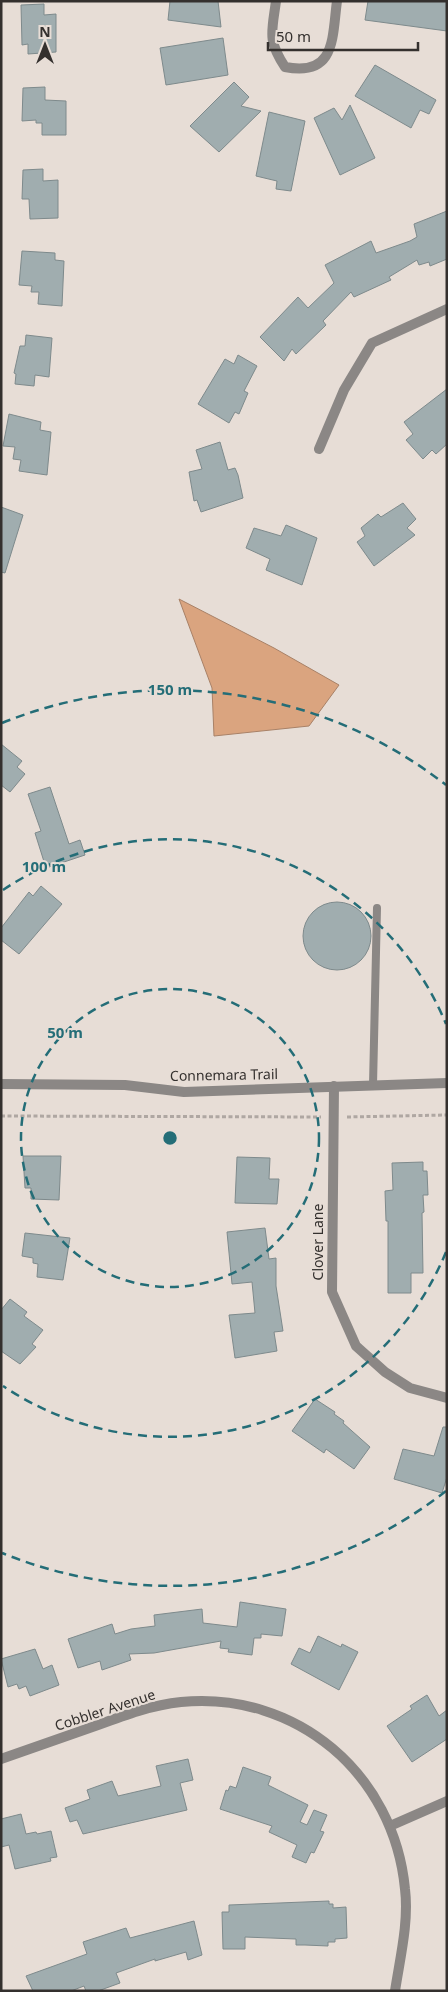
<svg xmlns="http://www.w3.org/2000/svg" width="448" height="1992" font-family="'Noto Sans',sans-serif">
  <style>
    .water { fill: #daa47f; stroke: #a88167 }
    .building { fill: #a0adaf; stroke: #7e8a8c }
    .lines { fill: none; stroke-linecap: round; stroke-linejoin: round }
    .path { stroke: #afa7a2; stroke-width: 3; stroke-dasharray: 4 2.5; stroke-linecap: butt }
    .service { stroke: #8b8785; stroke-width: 8 }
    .minor { stroke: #8b8785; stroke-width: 10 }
    .tertiary { stroke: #8b8785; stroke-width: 10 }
    .ring { fill: none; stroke: #246d77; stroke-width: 2.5; stroke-dasharray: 9 6 }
    .labels { text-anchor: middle; stroke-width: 4; stroke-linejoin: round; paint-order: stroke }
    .street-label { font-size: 14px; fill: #34302e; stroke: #e7ddd6 }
    .centre { fill: #246d77; stroke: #e7ddd6; stroke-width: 2.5 }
    .ring-label { font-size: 15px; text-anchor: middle; font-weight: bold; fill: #246d77; stroke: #e7ddd6; stroke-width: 4; stroke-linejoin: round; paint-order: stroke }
  </style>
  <rect width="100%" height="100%" fill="#e7ddd6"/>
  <path class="water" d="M179,599L274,648L339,685L309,726L214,736L212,688Z"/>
  <path class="building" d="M170,1H218L221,27L168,20Z
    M368,1H447V31L365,20Z
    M44,4V15L56,14V52L28,54V44L22,45L21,5Z
    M223,38L228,75L166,85L160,48Z
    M375,65L436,100L429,114L420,110L411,128L355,96Z
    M234,82L249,97L241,106L261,111L219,152L190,126Z
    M45,87V100L66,101V135H42V123H36V120L22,121L23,88Z
    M350,105L375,158L340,175L314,118L334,108L342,120Z
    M269,112L305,121L291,191L276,189L277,181L256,176Z
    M43,169V181L58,180V218L30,219L29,199H22L23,170Z
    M447,211V259L430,266L429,262L419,265L417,260L389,277L391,280L354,297L351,292L323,321L326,325L296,354L292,349L284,361L260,337L298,297L308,308L334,283L325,265L371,241L376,253L410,241L417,237L414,224Z
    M22,251L55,253V260L64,261L62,306L38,304L39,292H31L32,286L19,285Z
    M26,335L52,338L49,377L35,375L34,386L15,384L16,374L14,373L20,346H25Z
    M238,355L257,366L244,391L248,393L239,414L235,412L229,423L198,404L225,359L234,364Z
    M447,389V444L436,454L432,450L423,459L406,440L413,434L404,422Z
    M9,414L41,422L40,430L51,432L47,475L19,471L21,460L13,459L15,447L3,446Z
    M220,442L228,470L235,468L238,475L243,498L201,512L197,500L194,501L189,472L202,469L196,450Z
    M403,503L416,519L407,528L415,535L374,566L357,542L365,536L361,528L378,514L381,517Z
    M1,507L23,515L5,573L1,572Z
    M286,525L317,538L302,585L266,570L270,559L246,548L254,528L281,536Z
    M1,744L22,761L17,767L25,774L10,792L1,785Z
    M50,787L69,844L80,840L85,855L46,868L35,833L41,831L28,794Z
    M41,886L62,904L19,954L1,940V928L29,892L33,896Z
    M303 936a34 34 0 1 1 68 0a34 34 0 1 1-68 0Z
    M23,1156H61L59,1200L31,1199V1188H25Z
    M237,1157L270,1158L269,1179H279L277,1204L235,1203Z
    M423,1162V1171H427L428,1195H423L424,1212L422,1213L423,1273H411V1293H388V1221H386L385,1191L393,1190L392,1163Z
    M265,1228L269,1259L276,1258V1286L283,1331L274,1332L277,1351L235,1358L229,1315L255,1313L252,1282L232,1284L227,1232Z
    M25,1233L70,1238L63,1280L37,1277L38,1264L33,1263V1258L22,1256Z
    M10,1299L27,1312L24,1316L43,1330L32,1344L36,1347L20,1364L1,1351V1310Z
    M315,1399L335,1412L334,1414L344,1421L343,1423L370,1447L354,1469L326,1449L324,1453L292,1431Z
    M443,1427H447V1477L442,1493L394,1479L403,1449L434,1456Z
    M240,1602L286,1609L282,1636L261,1634V1638H254L252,1655L228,1652L229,1649L220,1648L221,1641L154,1653L129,1654L131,1660L102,1670L100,1661L78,1668L68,1639L112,1624L115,1634L131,1629L155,1626L154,1615L202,1609L203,1623L237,1627Z
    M318,1636L341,1647L342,1644L358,1652L339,1690L291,1664L299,1648L310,1653Z
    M35,1649L43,1669L52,1665L59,1685L30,1696L26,1686L19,1689L17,1684L8,1687L1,1659Z
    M427,1695L439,1716L447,1710V1739L412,1762L387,1726L412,1709L410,1706Z
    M188,1759L193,1780L180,1783L187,1810L83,1834L77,1820L70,1822L65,1808L90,1799L87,1790L112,1781L118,1796L161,1786L156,1766Z
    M243,1767L271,1777L268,1785L308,1805L300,1822L307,1825L314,1810L327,1815L320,1831L324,1832L314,1853L311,1852L306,1863L292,1857L297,1845L269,1832L272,1826L220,1809L226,1790L228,1791L230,1786L236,1788Z
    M21,1814L26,1834L36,1832L37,1834L51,1831L57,1857L50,1858L51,1861L15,1869L9,1845L1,1847V1819Z
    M329,1901V1904H333V1908L346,1907L347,1938L335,1939V1942H328V1946L305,1945H296V1939L245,1937V1949H223L222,1912H229V1905Z
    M194,1921L202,1955L188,1960L186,1952L155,1961V1959L116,1973L120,1983L98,1991H86L84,1986L71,1991H33L26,1976L87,1954L83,1942L126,1928L130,1938Z"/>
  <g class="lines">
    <path class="path" d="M1,1116L321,1117
      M347,1117L447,1115"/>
    <path class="service" d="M373,1085L377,908"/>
    <path class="minor" d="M276,1C272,32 267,40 285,67C336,77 332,38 337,1
      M319,449L344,390L372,343L447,309
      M334,1086L332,1292L356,1346L385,1372L410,1388L447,1398
      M1,1759C33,1748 66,1736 98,1725C125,1715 152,1705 181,1702C297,1691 394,1774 405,1889C409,1922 400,1958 395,1991
      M390,1826L447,1801"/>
    <path class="tertiary" d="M1,1084L125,1085L184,1092L447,1083"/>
  </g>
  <g class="ring">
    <circle cx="170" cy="1138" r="149"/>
    <path d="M446 1252A299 299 0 0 1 3 1386M3 890A299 299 0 0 1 446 1024"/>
    <path d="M446 1491A448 448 0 0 1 2 1553M2 723A448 448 0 0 1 446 785"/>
  </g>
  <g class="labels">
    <g class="street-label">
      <text transform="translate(224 1075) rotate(-1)" y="5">Connemara Trail</text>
      <text transform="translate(318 1242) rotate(-90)" y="5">Clover Lane</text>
      <text transform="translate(105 1710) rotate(-18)" y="5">Cobbler Avenue</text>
    </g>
  </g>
  <circle cx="170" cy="1138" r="8" class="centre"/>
  <g class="ring-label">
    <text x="170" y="695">150 m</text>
    <text x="44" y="872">100 m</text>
    <text x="65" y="1038">50 m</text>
  </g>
  <rect width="448" height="1992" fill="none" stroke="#34302e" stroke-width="5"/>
  <g transform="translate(45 45)" stroke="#e7ddd6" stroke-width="4" paint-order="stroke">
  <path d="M0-4L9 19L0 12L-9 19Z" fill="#34302e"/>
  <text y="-8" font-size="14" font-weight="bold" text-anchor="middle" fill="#34302e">N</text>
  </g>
  <path d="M268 42v8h150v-8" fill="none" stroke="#34302e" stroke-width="2.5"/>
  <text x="276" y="42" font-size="15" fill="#34302e" stroke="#e7ddd6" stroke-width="4" paint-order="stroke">50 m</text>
</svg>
